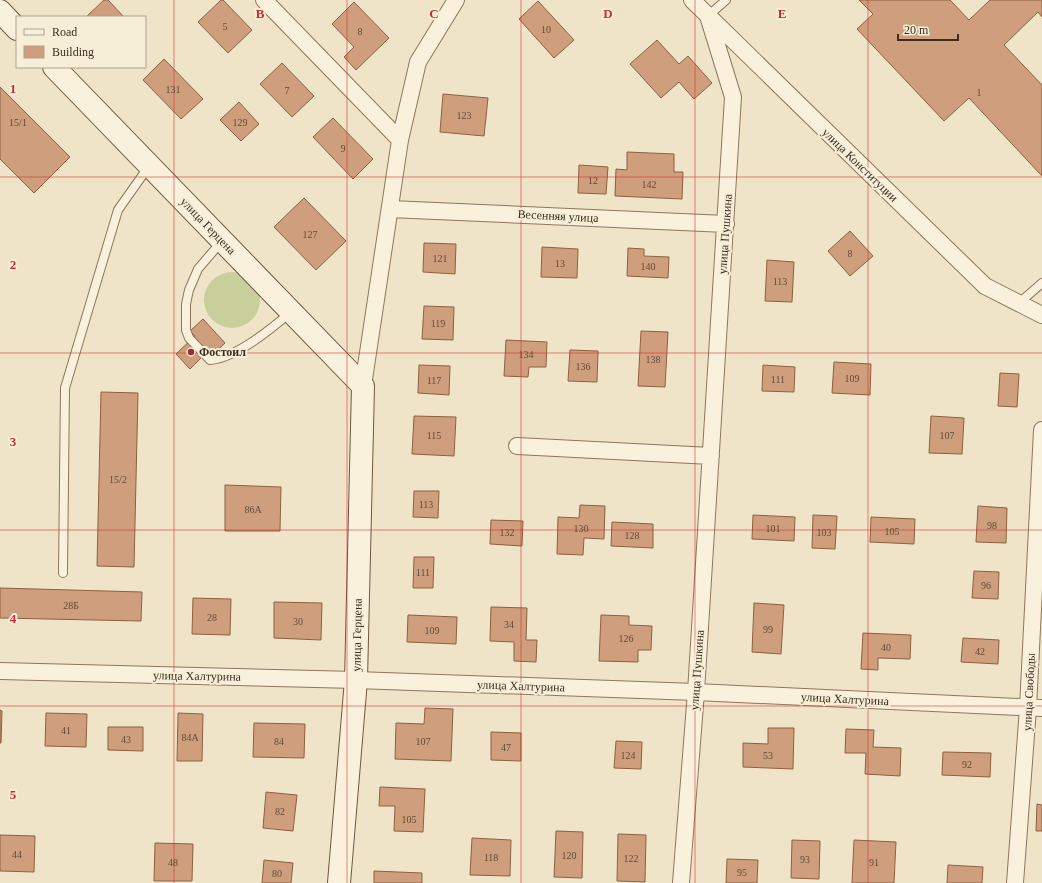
<svg xmlns="http://www.w3.org/2000/svg" width="1042" height="883" font-family="Georgia,serif">
  <style>
    .green { fill: #c9cf9b }
    .building { fill: #cf9f7d; stroke: #8d5f41 }
    .lines { fill: none; stroke-linecap: round; stroke-linejoin: round }
    .lane-casing { stroke: #8d765c; stroke-width: 10 }
    .street-casing { stroke: #8d765c; stroke-width: 18 }
    .secondary-casing { stroke: #6f573f; stroke-width: 24 }
    .lane { stroke: #faf1dc; stroke-width: 8 }
    .street { stroke: #faf1dc; stroke-width: 16 }
    .secondary { stroke: #faf1dc; stroke-width: 22 }
    .grid { fill: none; stroke: #d62828; stroke-width: 1; stroke-opacity: 0.55 }
    .poi-dot { fill: #9e2a2b; stroke: #f7eed8; stroke-width: 1.5 }
    .labels { text-anchor: middle; stroke-width: 4; stroke-linejoin: round; paint-order: stroke }
    .number-label { font-size: 10px; fill: #624a37 }
    .street-label { font-size: 12px; fill: #3d2e20; stroke: #f7eed8 }
    .poi-label { font-size: 12px; font-weight: bold; fill: #3d2e20; stroke: #f7eed8; text-anchor: start }
    .grid-label { font-size: 13px; text-anchor: middle; font-weight: bold; fill: #d62828; stroke: #f7eed8; stroke-width: 4; stroke-linejoin: round; paint-order: stroke }
  </style>
  <rect width="100%" height="100%" fill="#f0e4c8"/>
  <path class="green" d="M204 300a28 28 0 1 1 56 0a28 28 0 1 1-56 0Z"/>
  <path class="building" d="M104,0H108L124,17H86Z
    M221,0H223L252,30L228,53L198,22Z
    M859,0H950L969,20L990,0H1042V17L1038,12L1004,45L1042,85V176L969,98L944,121L857,29L873,14Z
    M538,1L574,40L554,58L519,19Z
    M354,2L389,38L356,70L344,57L354,47L332,24Z
    M657,40L679,64L688,56L712,83L694,99L679,82L661,98L630,64Z
    M164,59L203,99L181,119L143,80Z
    M282,63L314,96L292,117L260,84Z
    M0,87L70,157L34,193L0,159Z
    M443,94L488,98L484,136L440,132Z
    M239,102L259,124L241,141L220,120Z
    M333,118L373,159L353,179L313,137Z
    M627,152L674,154V172H683L682,199L615,196L616,169L627,170Z
    M579,165L608,167L606,194L578,193Z
    M304,198L346,241L316,270L274,227Z
    M850,231L873,256L850,276L828,251Z
    M424,243L456,244L455,274L423,272Z
    M542,247L578,249L577,278L541,277Z
    M628,248L644,249V256L669,257L668,278L627,276Z
    M767,260L794,262L792,302L765,301Z
    M424,306L454,307L453,340L422,339Z
    M203,319L225,343L213,354L209,350L190,369L176,354L195,336L190,331Z
    M641,331L668,332L665,387L638,386Z
    M506,340L547,342L546,367H529L528,377L504,376Z
    M570,350L598,351L597,382L568,381Z
    M834,362L871,364L870,395L832,393Z
    M419,365L450,366L449,395L418,393Z
    M763,365L795,367L794,392L762,391Z
    M1000,373L1019,374L1017,407L998,406Z
    M101,392L138,393L134,567L97,566Z
    M414,416L456,417L454,456L412,454Z
    M931,416L964,418L962,454L929,453Z
    M225,485L281,487L280,531H225Z
    M414,491H439L438,518L413,517Z
    M580,505L605,506L604,539L584,538L583,555L557,554L558,517L579,518Z
    M978,506L1007,508L1006,543L976,542Z
    M753,515L795,517L794,541L752,539Z
    M813,515L837,516L835,549L812,548Z
    M871,517L915,519L914,544L870,542Z
    M491,520L523,521L522,546L490,544Z
    M612,522L653,524V548L611,546Z
    M414,557H434L433,588H413Z
    M974,571L999,572L998,599L972,598Z
    M0,588L142,592L141,621L0,618Z
    M193,598L231,599L230,635L192,634Z
    M274,602L322,603L321,640L274,638Z
    M754,603L784,605L781,654L752,652Z
    M491,607L527,608L526,640H537L536,662L514,661V642L490,641Z
    M408,615L457,617L456,644L407,642Z
    M601,615L629,616V625L652,626L651,650H638V662L599,661Z
    M863,633L911,635L910,659L878,658V670L861,669Z
    M963,638L999,640L998,664L961,662Z
    M425,708L453,709L451,761L395,759L396,723L424,724Z
    M0,710L2,711L1,743H0Z
    M46,713L87,714L86,747L45,746Z
    M178,713L203,714L202,761H177Z
    M254,723L305,724L304,758L253,757Z
    M108,727H143V751L108,750Z
    M768,728H794L793,769L743,767V743L768,744Z
    M846,729L874,730L873,747L901,748L900,776L865,774L866,753H845Z
    M491,732L521,733V761L491,760Z
    M616,741L642,742L641,769L614,768Z
    M943,752L991,753L990,777L942,775Z
    M380,787L425,789L423,832L394,831L395,806H379Z
    M266,792L297,795L293,831L263,828Z
    M1037,804L1042,805V831H1036Z
    M556,831L583,832L582,878L554,877Z
    M618,834L646,835L645,882L617,881Z
    M0,835L35,836L34,872L0,871Z
    M472,838L511,840L510,876L470,875Z
    M792,840L820,841L819,879L791,878Z
    M854,840L896,842L894,883H852Z
    M155,843L193,844L192,881H154Z
    M727,859L758,860L757,883H726Z
    M264,860L293,863L291,883H262Z
    M948,865L983,867L982,883H947Z
    M374,871L422,873V883H374Z"/>
  <g class="lines">
    <defs>
      <path id="lane" d="M708,16L726,0
        M222,241L198,269L189,290L186,304V330L189,338L210,360C236,358 271,329 291,312
        M1019,303L1042,283
        M63,573L65,388L118,210L149,166"/>
      <path id="street" d="M264,0L400,140
        M692,0L985,286L1042,315
        M390,209L726,224
        M363,386L400,140L418,62L456,0
        M517,446L711,456
        M0,671L356,680L696,692L1042,708
        M681,883L696,692L733,97L708,16
        M1015,883L1028,708L1042,430"/>
      <path id="secondary" d="M0,11L17,29
        M54,67L363,386L356,680L339,883"/>
    </defs>
    <use href="#lane" class="lane-casing"/>
    <use href="#street" class="street-casing"/>
    <use href="#secondary" class="secondary-casing"/>
    <use href="#lane" class="lane"/>
    <use href="#street" class="street"/>
    <use href="#secondary" class="secondary"/>
  </g>
  <path class="grid" d="M174,0V883M347,0V883M521,0V883M695,0V883M868,0V883M0,177H1042M0,353H1042M0,530H1042M0,706H1042"/>
  <circle class="poi-dot" cx="191" cy="352" r="4"/>
  <g class="labels">
    <g class="number-label">
      <text x="225" y="30">5</text>
      <text x="546" y="33">10</text>
      <text x="360" y="35">8</text>
      <text x="173" y="93">131</text>
      <text x="287" y="94">7</text>
      <text x="979" y="96">1</text>
      <text x="464" y="119">123</text>
      <text x="18" y="126">15/1</text>
      <text x="240" y="126">129</text>
      <text x="343" y="152">9</text>
      <text x="593" y="184">12</text>
      <text x="649" y="188">142</text>
      <text x="310" y="238">127</text>
      <text x="850" y="257">8</text>
      <text x="440" y="262">121</text>
      <text x="560" y="267">13</text>
      <text x="648" y="270">140</text>
      <text x="780" y="285">113</text>
      <text x="438" y="327">119</text>
      <text x="526" y="358">134</text>
      <text x="653" y="363">138</text>
      <text x="583" y="370">136</text>
      <text x="852" y="382">109</text>
      <text x="778" y="383">111</text>
      <text x="434" y="384">117</text>
      <text x="434" y="439">115</text>
      <text x="947" y="439">107</text>
      <text x="118" y="483">15/2</text>
      <text x="426" y="508">113</text>
      <text x="253" y="513">86А</text>
      <text x="992" y="529">98</text>
      <text x="581" y="532">130</text>
      <text x="773" y="532">101</text>
      <text x="892" y="535">105</text>
      <text x="507" y="536">132</text>
      <text x="824" y="536">103</text>
      <text x="632" y="539">128</text>
      <text x="423" y="576">111</text>
      <text x="986" y="589">96</text>
      <text x="71" y="609">28Б</text>
      <text x="212" y="621">28</text>
      <text x="298" y="625">30</text>
      <text x="509" y="628">34</text>
      <text x="768" y="633">99</text>
      <text x="432" y="634">109</text>
      <text x="626" y="642">126</text>
      <text x="886" y="651">40</text>
      <text x="980" y="655">42</text>
      <text x="66" y="734">41</text>
      <text x="190" y="741">84А</text>
      <text x="126" y="743">43</text>
      <text x="279" y="745">84</text>
      <text x="423" y="745">107</text>
      <text x="506" y="751">47</text>
      <text x="628" y="759">124</text>
      <text x="768" y="759">53</text>
      <text x="967" y="768">92</text>
      <text x="280" y="815">82</text>
      <text x="409" y="823">105</text>
      <text x="17" y="858">44</text>
      <text x="569" y="859">120</text>
      <text x="491" y="861">118</text>
      <text x="631" y="862">122</text>
      <text x="805" y="863">93</text>
      <text x="173" y="866">48</text>
      <text x="874" y="866">91</text>
      <text x="742" y="876">95</text>
      <text x="277" y="877">80</text>
    </g>
    <g class="street-label">
      <text transform="translate(860 165) rotate(44)" y="4">улица Конституции</text>
      <text transform="translate(558 216) rotate(3)" y="4">Весенняя улица</text>
      <text transform="translate(208 226) rotate(46)" y="4">улица Герцена</text>
      <text transform="translate(725 234) rotate(-86)" y="4">улица Пушкина</text>
      <text transform="translate(357 635) rotate(-89)" y="4">улица Герцена</text>
      <text transform="translate(697 670) rotate(-86)" y="4">улица Пушкина</text>
      <text transform="translate(197 676) rotate(1)" y="4">улица Халтурина</text>
      <text transform="translate(521 686) rotate(2)" y="4">улица Халтурина</text>
      <text transform="translate(1029 692) rotate(-87)" y="4">улица Свободы</text>
      <text transform="translate(845 699) rotate(3)" y="4">улица Халтурина</text>
    </g>
    <g class="poi-label">
      <text x="199" y="356">Фостоил</text>
    </g>
  </g>
  <g class="grid-label">
    <text x="260" y="18">B</text>
    <text x="434" y="18">C</text>
    <text x="608" y="18">D</text>
    <text x="782" y="18">E</text>
    <text x="13" y="93">1</text>
    <text x="13" y="269">2</text>
    <text x="13" y="446">3</text>
    <text x="13" y="623">4</text>
    <text x="13" y="799">5</text>
  </g>
  <rect x="16" y="16" width="130" height="52" fill="#f7eed8" stroke="#ada18e"/>
  <rect x="24" y="29" width="20" height="6" fill="#faf1dc" stroke="#ada18e"/>
  <text x="52" y="36" font-size="12" fill="#3d2e20">Road</text>
  <rect x="24" y="46" width="20" height="12" fill="#cf9f7d" stroke="#ada18e"/>
  <text x="52" y="56" font-size="12" fill="#3d2e20">Building</text>
  <path d="M898 34v6h60v-6" fill="none" stroke="#3d2e20" stroke-width="2"/>
  <text x="904" y="34" font-size="12" fill="#3d2e20" stroke="#f7eed8" stroke-width="3" paint-order="stroke">20 m</text>
</svg>
